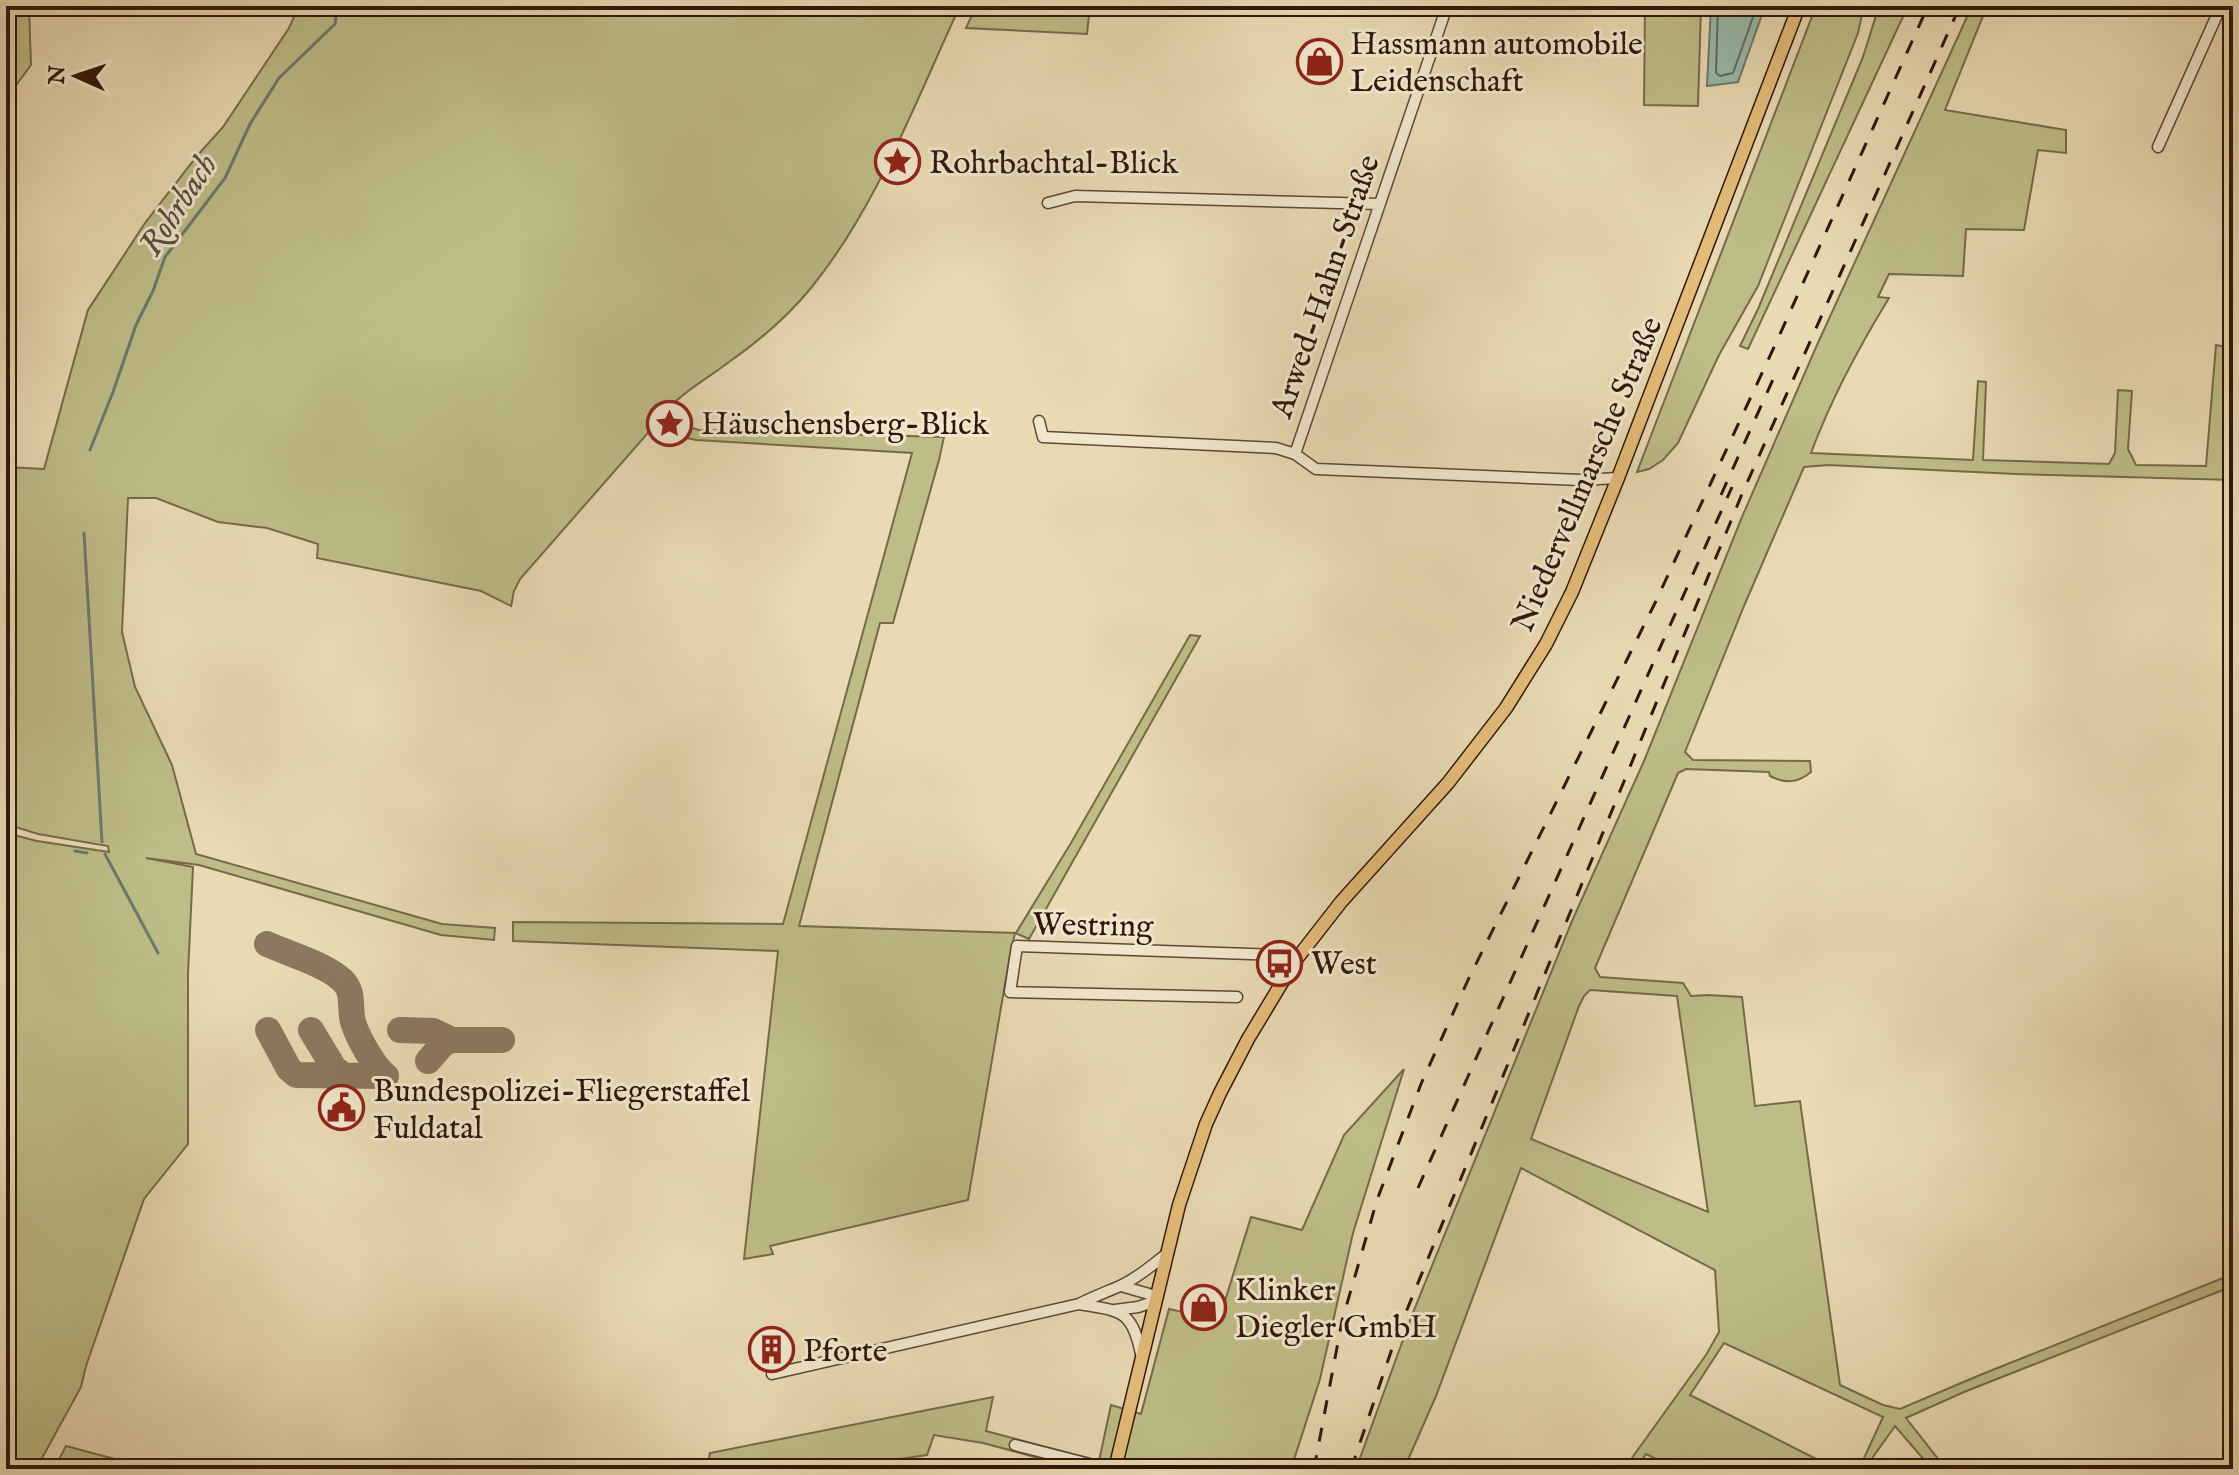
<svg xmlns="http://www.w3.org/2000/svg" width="2239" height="1475" font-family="'IM FELL English',serif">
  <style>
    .green { fill: #bebd88; stroke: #766a4a; stroke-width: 2; fill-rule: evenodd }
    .water { fill: #97bbac; stroke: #6d796c; stroke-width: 2 }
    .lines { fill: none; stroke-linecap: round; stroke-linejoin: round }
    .shore { stroke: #63695c; stroke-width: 2 }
    .stream { stroke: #6d796c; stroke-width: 3 }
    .taxiway { stroke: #8c785f; stroke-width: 26 }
    .minor-casing { stroke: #5e4835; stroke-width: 13 }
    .major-casing { stroke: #2f170b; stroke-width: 15 }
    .minor { stroke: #f1e7ce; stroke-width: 10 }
    .major { stroke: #e4bd7a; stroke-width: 12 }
    .rail { stroke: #2f170b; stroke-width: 3; stroke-dasharray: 14 14; stroke-linecap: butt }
    .labels { text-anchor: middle; stroke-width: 6; stroke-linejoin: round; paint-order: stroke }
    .poi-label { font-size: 32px; fill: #2f170b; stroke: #f1e7ce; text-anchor: start }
    .street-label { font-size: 32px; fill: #2f170b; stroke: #f1e7ce }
    .water-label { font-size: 34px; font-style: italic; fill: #535043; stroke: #f1e7ce }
  </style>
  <rect width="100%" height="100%" fill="#e9dab3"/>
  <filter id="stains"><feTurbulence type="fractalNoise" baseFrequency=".0025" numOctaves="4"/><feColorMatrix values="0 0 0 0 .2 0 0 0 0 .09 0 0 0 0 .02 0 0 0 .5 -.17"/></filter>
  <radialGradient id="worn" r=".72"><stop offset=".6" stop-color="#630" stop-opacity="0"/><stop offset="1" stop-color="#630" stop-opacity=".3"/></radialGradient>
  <path class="green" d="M12,6H29L31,65L6,99V12Z
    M299,6H960C915,102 878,205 811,288C788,316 759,341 729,362C711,376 692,386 675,402L520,579L514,591L511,606L481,591L317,558L318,544L267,528L218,522L156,498H128L122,632L135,687L172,765L196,854L442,924L495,928L494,940L441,935L199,865L146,858L193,867L188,974V1144L144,1199L86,1366L81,1387L36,1469H6V833L37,841L109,852L108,846L38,834L6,824V467L44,469L88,310L145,223L197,156L223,127L289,28Z
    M976,6H1090L1087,34L966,28Z
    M1645,6H1701L1698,106L1644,105Z
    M1816,6H1864L1858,33L1758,286L1719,355L1678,443L1663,460L1649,469L1637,472Z
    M1879,6H1908L1748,349L1740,346L1758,309L1863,57Z
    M1972,6H1987L1945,110L2066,130V153L2038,150L2024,230L1966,229L1963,276L1889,274L1878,297L1889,298C1859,347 1831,399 1811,453L1973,460L1978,381L1986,382L1983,460L2109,464L2115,453L2118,390L2132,391L2128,449L2136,465L2206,466L2216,345L2230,348L2223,467L2233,468V480L2016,474L1828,465L1804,467L1744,606L1685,752L1693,760L1810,761L1811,772C1798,783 1786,784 1770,776L1769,772L1686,769L1678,773L1595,968L1600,977L1683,983L1691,996L1708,995L1742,997L1755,1106L1800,1101L1840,1385L1883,1405L1900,1409L1980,1375L2233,1274V1286L1964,1392L1906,1418L1946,1469H1932L1895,1426L1873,1457L1867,1469H1859L1883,1417L1724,1343L1690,1395L1836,1469H1677L1646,1454L1636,1469H1624L1706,1355L1719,1332L1715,1270L1521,1168L1436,1396L1404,1469H1356L1412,1315L1572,921L1644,761L1742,517L1817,345ZM1590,990L1677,996L1708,1212L1531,1139L1579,1006L1584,996Z
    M679,424L699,430L944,437L939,460L893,623H880L799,926L1016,933L1071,843L1190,635L1200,636L1029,939L1015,933L1010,955L968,1200L770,1246L773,1254L744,1259L778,951L513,941V922L783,924L912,453L696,440L673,435Z
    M1404,1069L1353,1233L1320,1379L1291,1469H1080L983,1443L934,1435L927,1455L830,1469H707L710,1453L993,1397L986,1431L1099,1461L1111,1405L1141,1414L1169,1309L1219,1320L1251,1217L1302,1230L1344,1135Z
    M66,1446L115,1459L114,1469H54Z"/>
  <path class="water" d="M1711,6H1765L1738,82L1707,86Z"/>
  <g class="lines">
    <path class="shore" d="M1718,6L1716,73L1720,76L1733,73L1757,6"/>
    <path class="stream" d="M90,450L113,392L136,325L153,291L165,257L225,178L250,124L279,78L335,24L337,11L341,6
      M84,533L102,842
      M75,851L87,853
      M105,854L158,953"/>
    <path class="taxiway" d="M267,944C289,954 325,964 342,980C355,992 349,1007 353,1022C357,1036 374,1067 386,1076
      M268,1030L289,1069L296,1075L386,1076
      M311,1030L334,1068L343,1075
      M400,1030L433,1031L452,1040H502
      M428,1061L444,1043L452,1040"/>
    <defs>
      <path id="minor" d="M1447,6L1295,454L1316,469L1581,480L1618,478
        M2158,147L2221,6
        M1048,203L1075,196L1379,204
        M1039,421L1043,437L1276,448L1295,454
        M1237,997L1010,992L1017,946L1279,955L1295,961
        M1121,1286L1149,1294L1156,1301
        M1079,1304C1120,1311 1132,1309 1141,1354
        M1115,1310L1138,1307L1156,1301
        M772,1374L1079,1304C1093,1297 1106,1292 1120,1286C1138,1278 1152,1265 1168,1253
        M1015,1445L1109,1469"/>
      <path id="major" d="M1115,1469L1179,1205L1206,1124L1220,1093L1248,1039L1295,961L1341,902L1448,783L1506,708L1546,644L1572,592L1618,478L1799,6"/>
    </defs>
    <use href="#minor" class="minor-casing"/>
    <use href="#major" class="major-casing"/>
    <use href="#minor" class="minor"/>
    <use href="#major" class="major"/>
    <path class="rail" d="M1721,495L1775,375
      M1418,1188L1732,487
      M1314,1469L1342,1321L1377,1200L1421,1084L1468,980L1655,603L1776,343L1928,6
      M1351,1469L1397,1334L1742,494L1960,6"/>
  </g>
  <defs>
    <symbol id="shop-ring" viewBox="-11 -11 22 22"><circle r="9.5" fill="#f1e7ce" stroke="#8f2418" stroke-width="1.5"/><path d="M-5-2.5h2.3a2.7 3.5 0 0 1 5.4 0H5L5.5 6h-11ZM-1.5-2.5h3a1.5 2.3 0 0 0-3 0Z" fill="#8f2418"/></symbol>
    <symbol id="sight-ring" viewBox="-11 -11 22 22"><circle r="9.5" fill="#f1e7ce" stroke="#8f2418" stroke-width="1.5"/><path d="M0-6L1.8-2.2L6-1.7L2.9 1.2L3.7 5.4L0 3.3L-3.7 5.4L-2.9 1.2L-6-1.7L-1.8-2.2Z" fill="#8f2418"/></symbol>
    <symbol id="bus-ring" viewBox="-11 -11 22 22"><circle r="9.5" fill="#f1e7ce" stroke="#8f2418" stroke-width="1.5"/><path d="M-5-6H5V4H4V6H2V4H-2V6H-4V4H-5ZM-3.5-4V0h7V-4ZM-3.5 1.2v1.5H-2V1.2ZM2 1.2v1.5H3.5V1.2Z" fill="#8f2418"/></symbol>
    <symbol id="civic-ring" viewBox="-11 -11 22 22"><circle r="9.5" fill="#f1e7ce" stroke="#8f2418" stroke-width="1.5"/><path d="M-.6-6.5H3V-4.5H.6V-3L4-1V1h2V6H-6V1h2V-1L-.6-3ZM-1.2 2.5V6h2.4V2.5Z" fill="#8f2418"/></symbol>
    <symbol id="building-ring" viewBox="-11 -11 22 22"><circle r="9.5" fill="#f1e7ce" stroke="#8f2418" stroke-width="1.5"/><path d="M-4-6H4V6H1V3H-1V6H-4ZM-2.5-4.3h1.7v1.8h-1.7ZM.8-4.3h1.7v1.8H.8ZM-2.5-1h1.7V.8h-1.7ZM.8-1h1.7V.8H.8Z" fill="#8f2418"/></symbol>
  </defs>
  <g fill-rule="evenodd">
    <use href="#shop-ring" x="1294" y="36" width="51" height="51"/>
    <use href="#sight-ring" x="872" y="136" width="51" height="51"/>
    <use href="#sight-ring" x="644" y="398" width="51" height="51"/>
    <use href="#bus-ring" x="1254" y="938" width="51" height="51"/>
    <use href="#civic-ring" x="316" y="1082" width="51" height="51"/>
    <use href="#shop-ring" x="1178" y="1282" width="51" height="51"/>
    <use href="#building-ring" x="746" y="1324" width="51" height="51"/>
  </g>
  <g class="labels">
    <g class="poi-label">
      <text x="1350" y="54">Hassmann automobile<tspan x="1350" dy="37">Leidenschaft</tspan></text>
      <text x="929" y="173">Rohrbachtal-Blick</text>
      <text x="701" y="434">Häuschensberg-Blick</text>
      <text x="1311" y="974">West</text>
      <text x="373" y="1101">Bundespolizei-Fliegerstaffel<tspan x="373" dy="37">Fuldatal</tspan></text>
      <text x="1235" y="1300">Klinker<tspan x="1235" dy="37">Diegler GmbH</tspan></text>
      <text x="803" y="1361">Pforte</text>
    </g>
    <g class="street-label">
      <text transform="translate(1324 286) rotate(-71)" y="11">Arwed-Hahn-Straße</text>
      <text transform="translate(1586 474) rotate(-67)" y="11">Niedervellmarsche Straße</text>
      <text transform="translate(1093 924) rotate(1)" y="11">Westring</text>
    </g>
    <g class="water-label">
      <text transform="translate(177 204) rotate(-57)" y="12">Rohrbach</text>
    </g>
  </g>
  <rect width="2239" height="1475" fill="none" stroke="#e9dab3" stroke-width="32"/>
  <rect x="8" y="8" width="2223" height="1459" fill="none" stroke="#2f170b" stroke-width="4"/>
  <rect x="16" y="16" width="2207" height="1443" fill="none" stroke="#2f170b" stroke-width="2"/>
  <g transform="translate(76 76) rotate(273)" stroke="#f1e7ce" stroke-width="6" paint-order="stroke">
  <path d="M0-6L14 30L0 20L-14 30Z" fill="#2f170b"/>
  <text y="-12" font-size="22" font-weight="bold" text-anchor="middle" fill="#2f170b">N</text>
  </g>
  <rect width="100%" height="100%" filter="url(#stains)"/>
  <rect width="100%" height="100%" fill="url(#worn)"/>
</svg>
